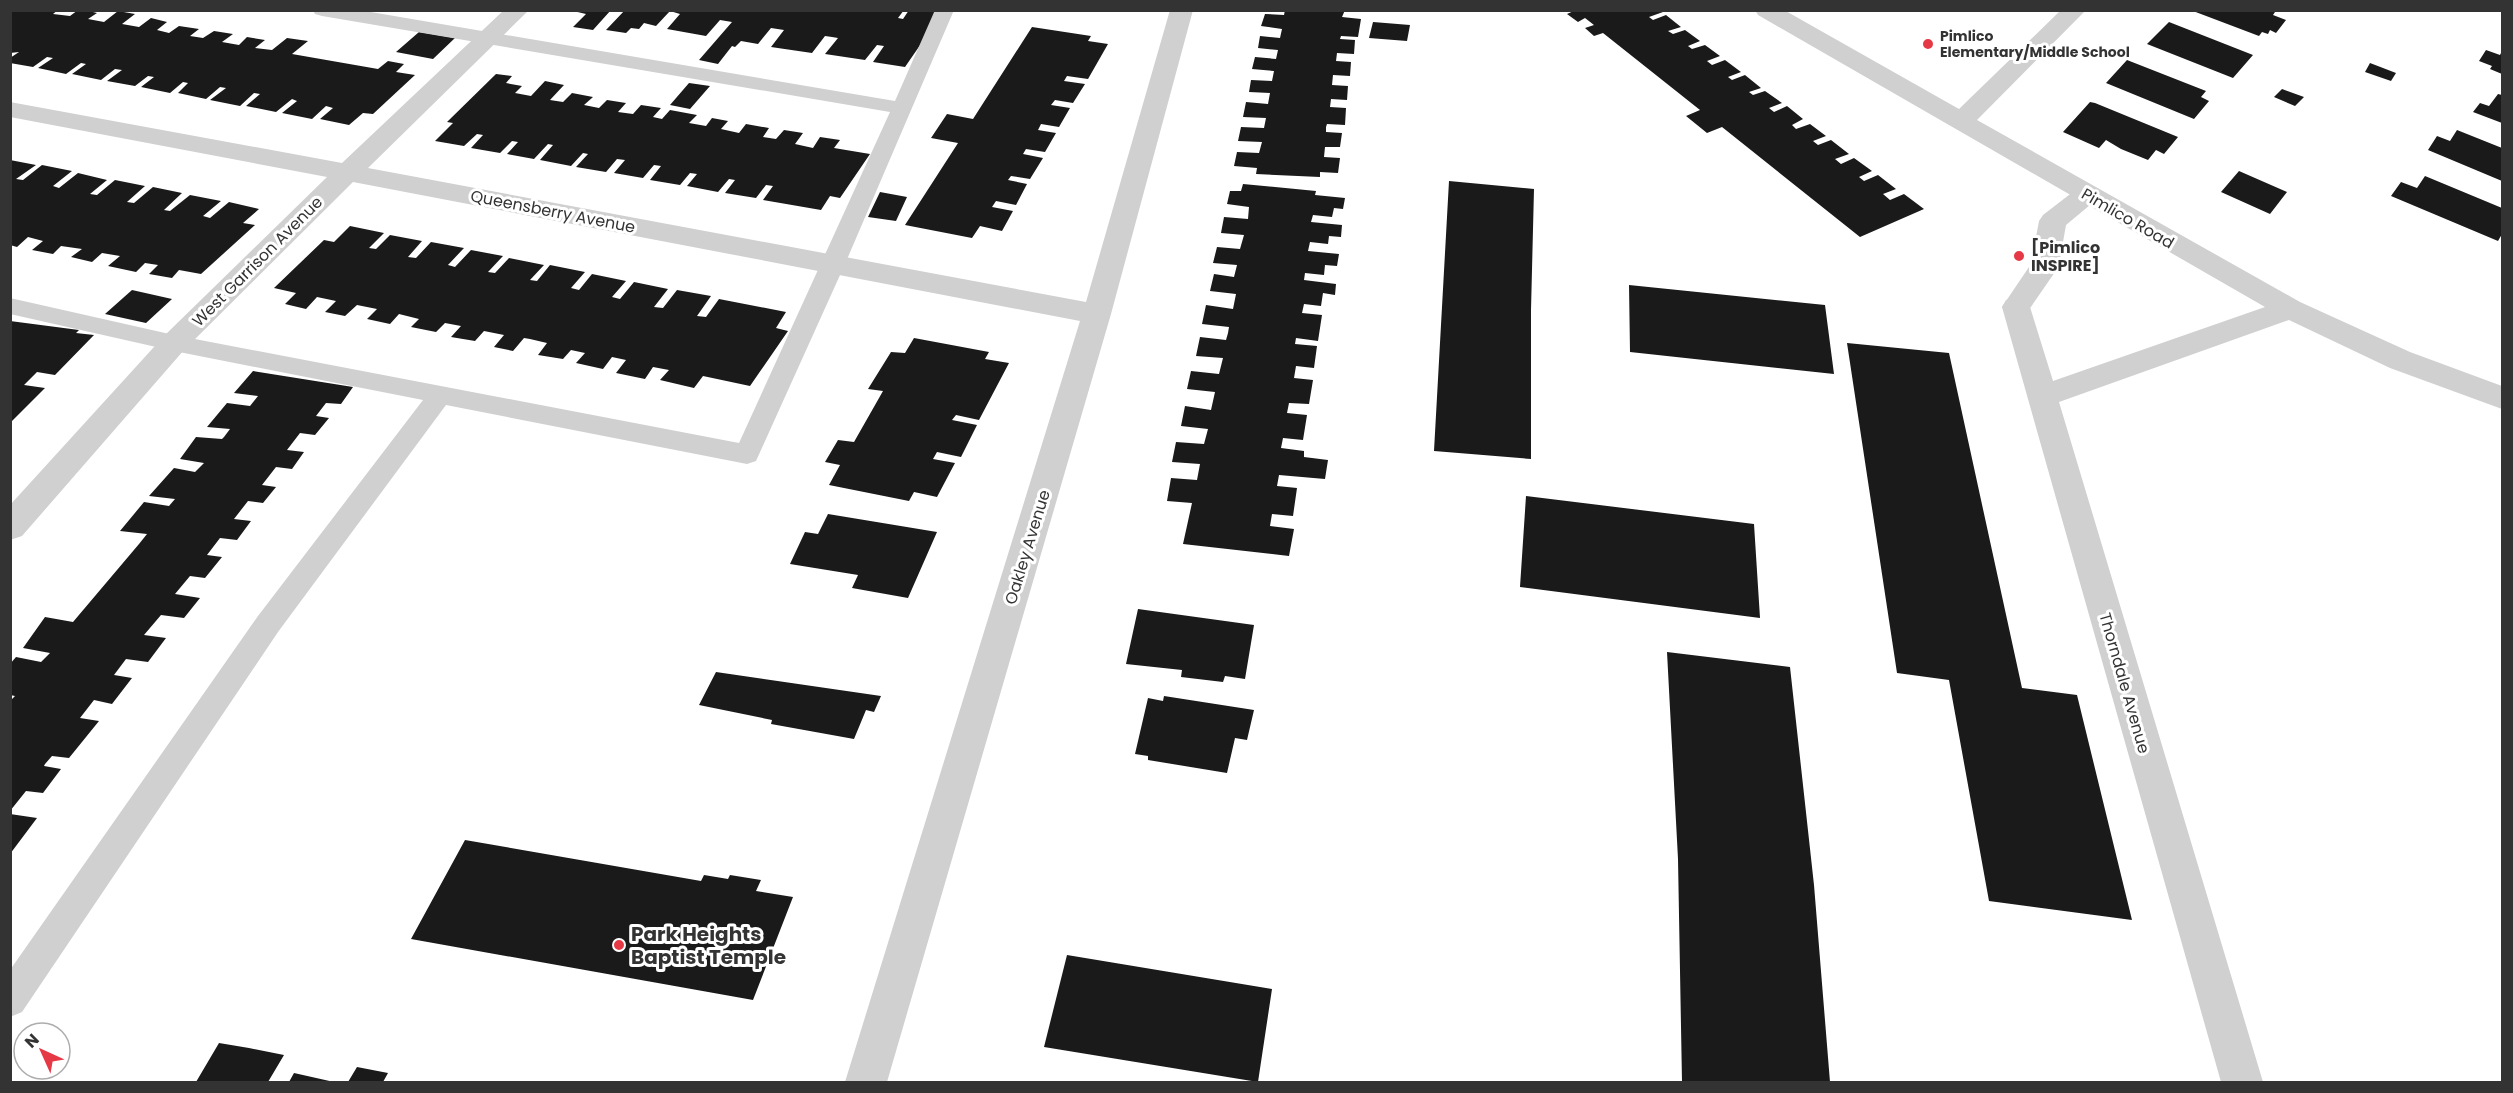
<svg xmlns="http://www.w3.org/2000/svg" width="2513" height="1093" font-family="Poppins,sans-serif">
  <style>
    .building { fill: #1a1a1a }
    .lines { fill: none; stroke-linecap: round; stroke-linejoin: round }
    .service { fill: #d0d0d0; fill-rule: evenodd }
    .pedestrian { fill: #d0d0d0; fill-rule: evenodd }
    .minor { fill: #d0d0d0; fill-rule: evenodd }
    .poi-dot { fill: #e63946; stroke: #fff; stroke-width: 2 }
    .labels { text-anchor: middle; stroke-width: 6; stroke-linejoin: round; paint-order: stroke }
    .far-poi-label { font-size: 14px; font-weight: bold; fill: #333; stroke: #fff; text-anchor: start }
    .street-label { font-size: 16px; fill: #333; stroke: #fff }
    .poi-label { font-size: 16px; font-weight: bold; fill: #333; stroke: #fff; text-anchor: start }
    .near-poi-label { font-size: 20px; font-weight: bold; fill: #333; stroke: #fff; text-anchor: start }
  </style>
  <rect width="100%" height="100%" fill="#fff"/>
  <path class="building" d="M10,10H58L53,14L70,16L78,10H85L97,13L88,19L104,22L118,11L135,14L122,24L139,27L151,18L167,22L157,30L169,33L179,26L199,29L190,36L203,38L214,31L233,34L222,42L239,45L247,37L265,40L255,48L272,50L287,38L308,41L292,54L378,69L388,61L404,64L396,72L415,75L373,114L363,113L349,125L320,119L333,108L326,106L312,119L282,113L297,101L292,99L276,112L246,106L260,94L254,93L240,106L210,100L226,88L220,87L206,99L178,93L188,83L183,82L170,93L141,87L154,77L148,76L135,86L107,81L122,70L115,69L101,80L72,74L86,64L81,63L66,74L38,68L53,58L47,57L33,67L10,63V58L19,52L10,53Z
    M569,10H611L593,30L573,27L586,14Z
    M625,10H904L898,18L903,19L909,10L943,12L905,67L873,62L884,46L877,45L865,60L825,54L838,38L832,37L825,36L812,53L771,47L784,30L771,28L758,44L741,41L735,47L732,46L718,64L699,60L732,22L720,20L706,36L667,29L680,14L670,11L656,26L644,23L639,29L631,28L626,33L606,30Z
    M1285,10H1345L1342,17L1361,19L1358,37L1341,36L1340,39L1355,40L1354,54L1337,53L1336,61L1351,62L1350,76L1333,75L1332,85L1348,86L1347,100L1331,99L1330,107L1346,108L1345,125L1327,124L1326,127V132L1342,133L1340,147H1325L1324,157L1340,158L1338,173L1320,172V177L1256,174L1257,168L1234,166L1237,152L1259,153L1262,142L1238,141L1241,127L1264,128L1266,118L1243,117L1246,102L1268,104L1270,93L1249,92L1251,80L1272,81L1274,71L1252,69L1255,57L1276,59L1278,50L1258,48L1260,36L1280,38L1282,29L1261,26L1265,14L1284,15Z
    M1576,10H1661L1663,12L1649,17L1653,20L1666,15L1681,27L1668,31L1673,34L1685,30L1700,41L1688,46L1692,49L1705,45L1720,56L1707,61L1712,65L1725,60L1741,72L1728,77L1732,80L1745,75L1761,88L1749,92L1753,95L1765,91L1782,103L1769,108L1774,112L1787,106L1803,119L1792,125L1796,129L1810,124L1826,136L1813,141L1818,145L1831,140L1849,154L1835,159L1841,164L1854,158L1872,171L1859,177L1864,181L1878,175L1896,189L1883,194L1890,200L1904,194L1924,209L1860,237L1722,127L1707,133L1686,116L1700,110L1603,33L1594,36L1585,28L1594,25L1585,18L1578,22L1567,14Z
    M2270,10L2275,12L2273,15L2286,20L2276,33L2270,30L2268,34L2262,32L2259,36L2193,11Z
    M1373,22L1410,25L1407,41L1369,38Z
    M2169,22L2253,55L2233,78L2147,44Z
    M1032,27L1091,36L1088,41L1108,44L1088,79L1067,76L1064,81L1085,84L1073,103L1055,100L1051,105L1070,108L1059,127L1041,124L1038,130L1056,133L1045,152L1026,149L1023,154L1043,158L1030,179L1011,176L1008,180L1027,184L1016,205L996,201L992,207L1013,211L1002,231L980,226L972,238L905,225L958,143L931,138L947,114L973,119Z
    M419,32L455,38L433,59L396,52Z
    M2486,50L2500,55L2502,51V74L2490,69L2492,66L2479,61Z
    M2127,60L2206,91L2201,97L2209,101L2194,119L2106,83Z
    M2370,63L2396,73L2391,81L2365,72Z
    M496,74L512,76L506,83L522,86L515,93L531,96L545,81L564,85L550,100L563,102L572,93L593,97L584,105L599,108L607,100L626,103L618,112L633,114L641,105L661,108L653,117L662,119L670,110L697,115L689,123L706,126L712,118L728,121L721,129L739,133L746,124L769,128L763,137L776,139L784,130L803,133L795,144L813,148L820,137L840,140L834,148L870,154L840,198L830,196L821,210L763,200L773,186L766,185L756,198L725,193L735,180L729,179L718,192L687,186L697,174L690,173L680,185L650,180L661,166L654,165L643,178L614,173L625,160L617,159L606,172L576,167L588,154L583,153L571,166L540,160L553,145L548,144L534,159L507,154L518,142L512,141L500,153L471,148L483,135L477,134L464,146L435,141L453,123L447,122Z
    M689,83L710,86L690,109L670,105Z
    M2282,89L2304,97L2295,106L2274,97Z
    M2498,94L2502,95V123L2473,112L2480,103L2489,106Z
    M2090,102L2095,103L2178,137L2164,154L2156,150L2148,160L2121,149L2106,140L2099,148L2063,132Z
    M2457,130L2502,148V181L2428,150L2437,136L2450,141Z
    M10,160L36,165L16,179L23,180L42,165L72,171L53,186L59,188L78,173L107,180L90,194L97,195L115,180L145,186L127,202L134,203L153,187L182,193L164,210L170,211L190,195L221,201L203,216L210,218L229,202L259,209L243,223L255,225L201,274L179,270L172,278L149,274L158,265L145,263L136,272L108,266L120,256L102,253L92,262L71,257L82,249L61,246L53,254L32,250L43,241L28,237L17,247L10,245Z
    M2239,171L2287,192L2270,214L2221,192Z
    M2425,176L2502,208V234L2498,241L2391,196L2401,182L2417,188Z
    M1449,181L1534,189L1531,310V459L1434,451Z
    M1243,184L1316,191L1315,195L1345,198L1343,209L1334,208L1332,217L1313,215L1311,222L1342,225L1341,237L1329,236L1328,244L1310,242L1308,251L1339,254L1337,266L1325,265L1324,275L1305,273L1304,280L1336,284L1335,295L1323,293L1321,306L1304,304L1302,313L1322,315L1318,341L1296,338L1295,344L1317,346L1314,368L1296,366L1294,378L1313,380L1309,404L1289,403L1287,413L1307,415L1303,440L1283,438L1281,448L1304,451V457L1328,460L1325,479L1279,475L1277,486L1297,488L1293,516L1272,514L1270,526L1294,529L1289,556L1183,544L1192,503L1167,501L1171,478L1197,480L1200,464L1172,462L1176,442L1204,444L1208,429L1181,426L1185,406L1211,410L1215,392L1187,389L1191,371L1219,374L1223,358L1196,356L1200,337L1226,340L1228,333L1229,327L1202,324L1206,305L1233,309L1236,294L1210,291L1214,274L1234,277L1237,265L1213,263L1217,247L1240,249L1244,235L1221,233L1224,217L1248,219L1249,207L1227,204L1230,191H1241Z
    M880,192L907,197L896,221L868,217Z
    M350,226L384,233L369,248L376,249L390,235L422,241L408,257L416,258L431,242L464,248L448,265L455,267L471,250L503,256L488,272L495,273L509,258L544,265L530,280L537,281L550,265L585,272L571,288L579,290L592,274L626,281L612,297L620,299L634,282L668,289L654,307L663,308L677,290L711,296L697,316L706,317L719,299L786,312L776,328L788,331L750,386L703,376L694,388L660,380L669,370L653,367L645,379L616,373L626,360L612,357L603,369L576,363L585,353L571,350L563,359L538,355L547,343L530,339L524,338L513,351L494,347L504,335L484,331L475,341L451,337L461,326L445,323L436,332L411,327L419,319L399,314L390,324L367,319L377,309L357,305L345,316L325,312L336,301L317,297L306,309L285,304L296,293L274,288L324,240L334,242Z
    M1629,285L1825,305L1834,374L1630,352Z
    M132,290L172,299L146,323L105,314Z
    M10,321L79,330L76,333L94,335L55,375L37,372L24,385L45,388L10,423Z
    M914,338L989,352L985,359L1009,363L979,420L956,415L952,420L977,425L961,457L937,452L933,459L955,463L937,497L914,492L909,501L829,485L840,465L825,462L838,440L854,442L883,391L868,389L891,352L905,353Z
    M1847,343L1949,353L2022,688L2077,695L2132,920L1989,901L1949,680L1897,673Z
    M253,371L353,387L341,404L326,403L316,416L329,418L315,435L300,433L287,450L304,452L292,469L276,467L262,485L276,487L263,503L248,501L234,519L251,521L237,540L220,538L207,555L222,557L205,578L190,576L175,594L200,598L184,618L161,615L144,635L166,638L148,662L126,659L114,675L132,678L112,704L94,700L80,718L99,721L69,758L52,756L45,764L44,766L61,769L43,793L26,791L10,811V701L15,696L10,695V664L16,657L41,662L50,653L23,648L45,617L73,622L139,544L147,534L120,531L144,502L169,506L175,499L149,496L174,468L195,472L204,463L180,459L196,437L222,439L224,437L230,429L207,427L227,403L250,406L258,396L234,393Z
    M1526,496L1754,524L1760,618L1520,587Z
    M828,514L937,532L908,598L852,588L858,575L790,564L805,532L818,534Z
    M1138,609L1254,625L1245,679L1225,676L1223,682L1181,677L1182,670L1126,664Z
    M1667,652L1790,667L1814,885L1830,1082H1682L1678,859Z
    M716,672L881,696L874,712L866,710L854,739L771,724L772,720L699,705Z
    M1164,696L1254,710L1247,740L1235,738L1227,773L1148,760V756L1135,754L1148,698L1163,701Z
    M10,814L37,818L10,854Z
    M465,840L701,881L704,875L728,879L730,875L761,880L756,891L793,897L753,1000L411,939Z
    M1067,955L1272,989L1258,1082L1044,1047Z
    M219,1043L249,1048L284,1055L268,1082H196Z
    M357,1067L388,1073L383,1082H348Z
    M294,1073L334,1082H289Z"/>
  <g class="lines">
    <path class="service" d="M313,10H359L895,101L935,10H954L845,264L756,461L747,464L446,405L278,632L22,1012L10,1017V970L258,616L423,400L174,351L10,314V298L174,335L739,443L890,112L322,16L315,14Z"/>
    <path class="pedestrian" d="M2087,185L2096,188L2100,194L2096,200L2066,225L2059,265L2055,272L2026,314L2016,317L2006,314L2002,307L2031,264L2039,221L2043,215L2078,188Z"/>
    <path class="minor" d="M504,10H529L368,168L1086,302L1170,10H1193L1111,314L887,1082H845L1080,321L353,182L184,350L22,536L10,540V505L164,336L327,177L10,117V102L342,163Z
      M1755,10H1784L1959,109L2061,10H2086L1977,120L2300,302L2410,352L2502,386V409L2390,368L2289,320L2059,402L2263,1082H2221L2002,307L2006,300L2016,297L2026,300L2030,307L2053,381L2265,307L1758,15Z"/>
  </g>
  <g class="poi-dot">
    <circle cx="1928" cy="44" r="6"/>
    <circle cx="2019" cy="256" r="6"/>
    <circle cx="619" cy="945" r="6"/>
  </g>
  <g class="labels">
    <g class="far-poi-label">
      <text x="1940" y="41">Pimlico<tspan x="1940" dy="16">Elementary/Middle School</tspan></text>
    </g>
    <g class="street-label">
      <text transform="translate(553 211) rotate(11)" y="6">Queensberry Avenue</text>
      <text transform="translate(2128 218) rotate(30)" y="6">Pimlico Road</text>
      <text transform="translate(257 261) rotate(-45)" y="6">West Garrison Avenue</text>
      <text transform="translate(1027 547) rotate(-73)" y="6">Oakley Avenue</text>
      <text transform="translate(2125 683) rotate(74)" y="6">Thorndale Avenue</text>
    </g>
    <g class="poi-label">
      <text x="2031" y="253">[Pimlico<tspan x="2031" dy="18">INSPIRE]</tspan></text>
    </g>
    <g class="near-poi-label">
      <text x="631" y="941">Park Heights<tspan x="631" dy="23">Baptist Temple</tspan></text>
    </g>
  </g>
  <rect width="2513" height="1093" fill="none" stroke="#333333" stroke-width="24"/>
  <g transform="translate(42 1051) rotate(315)"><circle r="28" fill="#ffffff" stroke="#adadad" stroke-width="1.5"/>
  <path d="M0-4.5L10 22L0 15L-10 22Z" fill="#e63946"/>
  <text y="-9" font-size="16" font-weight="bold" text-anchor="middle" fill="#333333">N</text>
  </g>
</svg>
